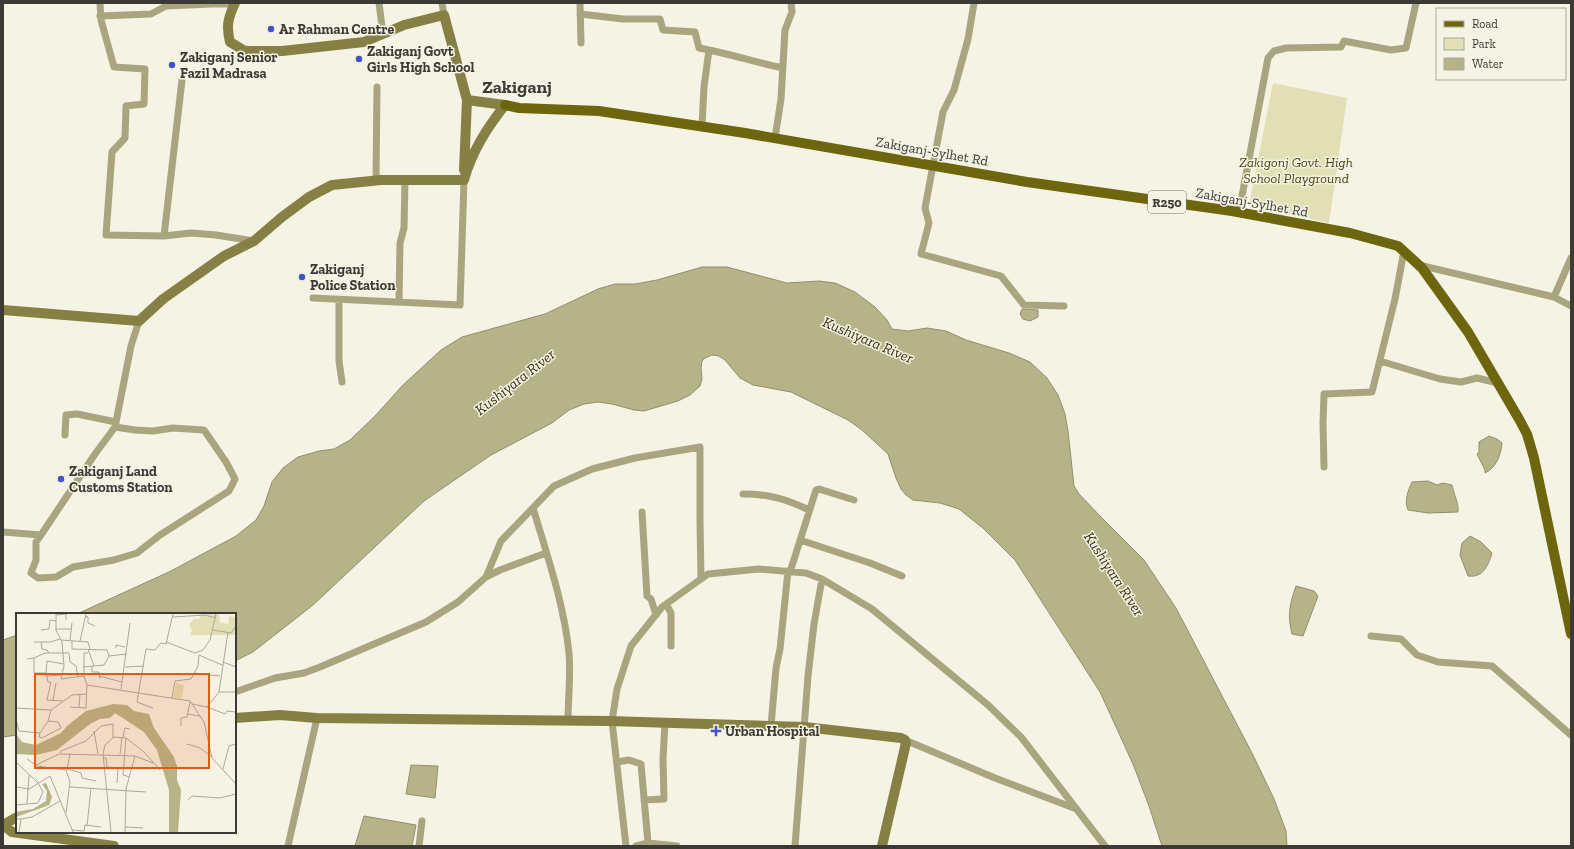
<svg xmlns="http://www.w3.org/2000/svg" width="1574" height="849" font-family="'Zilla Slab',serif">
  <style>
    .green { fill: #e3dfb4 }
    .water { fill: #b7b389; stroke: #928f70 }
    .lines { fill: none; stroke-linecap: round; stroke-linejoin: round }
    .street { stroke: #a9a57f; stroke-width: 7 }
    .secondary { stroke: #868045; stroke-width: 10 }
    .primary { stroke: #6e650f; stroke-width: 10 }
    .poi-dot { fill: #4751c6; stroke: #f4f3e4; stroke-width: 1.5 }
    .labels { text-anchor: middle; stroke-width: 3; stroke-linejoin: round; paint-order: stroke }
    .shield { fill: #f4f3e4; stroke: #72726a; stroke-width: 1 }
    .shield-label { font-size: 13px; font-weight: bold; fill: #3b3a35 }
    .poi-label { font-size: 14px; font-weight: bold; fill: #3b3a35; stroke: #f4f3e4; text-anchor: start }
    .street-label { font-size: 14px; fill: #3b3a35; stroke: #f4f3e4 }
    .park-label { font-size: 14px; font-style: italic; fill: #4a4512; stroke: #f4f3e4 }
    .water-label { font-size: 15px; font-style: italic; fill: #332f0c; stroke: #f4f3e4 }
    .district-label { font-size: 18px; font-weight: bold; fill: #3b3a35; stroke: #f4f3e4 }
    .inset-road { fill: none; stroke: #aaa99e; stroke-width: 1 }
    .view { fill: #e8590c; fill-opacity: 0.15; stroke: #e8590c; stroke-width: 2 }
    .inset-edge { fill: none; stroke: #3b3a35; stroke-width: 2 }
  </style>
  <rect width="100%" height="100%" fill="#f4f3e4"/>
  <path class="green" d="M1273,83L1347,98L1329,223L1249,205Z"/>
  <path class="water" d="M702,267H727L787,283L819,281L835,283L855,292L875,307L887,320L892,329L908,331L927,328L946,331L966,340L1009,353L1030,362L1047,378L1058,395L1065,414L1068,431L1074,486L1079,494L1102,518L1144,560L1176,608L1253,755L1274,799L1286,831L1287,846H1162L1149,806L1133,764L1100,692L1015,560L984,529L959,509L940,503L913,500L906,495L901,489L896,478L888,454L862,430L848,420L791,392L753,385L740,378L725,360L719,356L712,355L705,358L702,361L701,368L702,379L700,386L690,395L678,401L644,411L634,410L612,404L598,402L584,404L569,410L552,423L491,455L424,501L313,605L253,652L235,661V614H77L171,571L236,536L256,520L264,506L272,482L283,468L298,457L319,451L334,449L350,440L375,416L403,385L441,350L462,337L545,314L598,289L615,284H635L657,280Z
    M1022,309L1038,310V317L1030,321L1023,319L1020,314Z
    M1489,436L1497,439L1502,443C1501,455 1496,468 1485,473V470L1477,454L1479,452V442Z
    M1428,481L1437,485L1443,483L1452,485C1454,495 1459,503 1458,512L1428,513L1408,510C1404,500 1408,491 1412,482Z
    M1470,536L1481,542L1492,553C1488,566 1483,578 1468,576L1460,555L1462,543Z
    M1296,586L1314,591L1318,596L1303,636L1292,634C1287,614 1290,604 1296,586Z
    M17,635V735L3,737V640Z
    M411,765L438,766L435,798L406,794Z
    M364,816L416,825L412,846H355Z"/>
  <g class="lines">
    <path class="street" d="M100,3L101,20L114,67L145,69L144,104L126,106L125,138L112,152L106,235L164,236L191,233L216,235L254,241
      M379,3L383,34
      M442,3L444,15
      M580,3L581,43
      M974,3L968,39L954,90L943,112L925,208L929,223L921,254L1001,276L1024,305L1064,306
      M580,14L623,19H660L663,30L695,32L699,48C727,53 754,62 783,68
      M100,16L151,14L166,6L212,4H234
      M702,126L704,87L709,50
      M775,138L781,99L785,30L792,12L791,3
      M376,180L377,87
      M1239,212L1268,58L1274,51L1286,48L1341,47L1344,41L1391,50L1406,48L1416,3
      M164,236L182,80
      M1419,265L1554,297L1571,258
      M1554,297L1571,306
      M313,298L460,305L464,180
      M339,300V361L342,382
      M399,301L400,243L404,228L405,180
      M1380,361L1440,379L1461,382L1477,378L1498,383
      M65,435L66,415L77,414L116,422
      M1324,467L1323,423L1324,394L1372,392L1395,299L1404,251
      M743,494C769,494 786,499 809,510
      M533,508C547,555 564,604 569,653C571,675 568,699 568,721
      M642,512L647,596L651,599L656,615
      M3,532L41,535L95,454L115,427L131,346L139,321
      M41,535L36,542V560L31,573L38,578L56,577L73,567L114,560L137,553L160,535L229,491L235,479L226,462L204,430L173,428L153,431L135,430L115,427
      M800,540L870,563L902,576
      M790,572L816,490L819,489L854,500
      M486,577L500,570L546,553
      M666,604L671,613V646
      M1371,636L1401,639L1417,655L1438,662L1492,666L1571,735
      M235,692L275,678L304,673L320,667L426,622L458,602L486,577L501,541L554,486L592,469L635,458L700,447V521L701,579
      M771,726L776,668L780,649L788,571
      M905,740L995,778L1074,808
      M617,762L629,760L641,764L648,843L636,846
      M644,800L664,799L663,759L665,723
      M648,843L677,846
      M288,846L317,718
      M419,846L422,821
      M626,846L612,721L617,689L631,646L662,607L708,574L759,569L806,573L822,579L872,609L988,705L1021,737L1105,846
      M795,846L808,676L814,624L822,579"/>
    <path class="secondary" d="M235,3C228,18 226,26 230,42L245,51H282L364,42L404,25L444,15L467,100L505,105
      M464,170L467,100
      M464,180C472,151 487,128 505,105
      M3,310L139,321L163,299L224,256L254,241L282,217L309,197L332,185L381,180H464
      M235,718L280,715L317,718L609,721L805,727L901,738L905,740L906,743L882,846
      M3,825L12,832L114,846
      M3,825L17,817"/>
    <path class="primary" d="M505,105L519,108L599,111L745,133L1027,182L1232,211L1350,233L1398,246L1422,268L1468,332L1519,419L1527,434L1534,458L1571,634"/>
  </g>
  <g class="poi-dot">
    <circle cx="271" cy="29" r="4"/>
    <circle cx="359" cy="59" r="4"/>
    <circle cx="172" cy="65" r="4"/>
    <circle cx="302" cy="277" r="4"/>
    <circle cx="61" cy="479" r="4"/>
    <path d="M714 725h4v4h4v4h-4v4h-4v-4h-4v-4h4z"/>
  </g>
  <g class="labels">
    <rect class="shield" x="1148" y="191" width="38" height="22" rx="3"/>
    <g class="shield-label">
      <text x="1167" y="207">R250</text>
    </g>
    <g class="poi-label">
      <text x="279" y="34">Ar Rahman Centre</text>
      <text x="367" y="56">Zakiganj Govt<tspan x="367" dy="16">Girls High School</tspan></text>
      <text x="180" y="62">Zakiganj Senior<tspan x="180" dy="16">Fazil Madrasa</tspan></text>
      <text x="310" y="274">Zakiganj<tspan x="310" dy="16">Police Station</tspan></text>
      <text x="69" y="476">Zakiganj Land<tspan x="69" dy="16">Customs Station</tspan></text>
      <text x="725" y="736">Urban Hospital</text>
    </g>
    <g class="street-label">
      <text transform="translate(932 151) rotate(10)" y="5">Zakiganj-Sylhet Rd</text>
      <text transform="translate(1252 202) rotate(10)" y="5">Zakiganj-Sylhet Rd</text>
    </g>
    <g class="park-label">
      <text x="1296" y="167">Zakigonj Govt. High<tspan x="1296" dy="16">School Playground</tspan></text>
    </g>
    <g class="water-label">
      <text transform="translate(868 340) rotate(23)" y="5">Kushiyara River</text>
      <text transform="translate(515 382) rotate(-38)" y="5">Kushiyara River</text>
      <text transform="translate(1114 574) rotate(57)" y="5">Kushiyara River</text>
    </g>
    <g class="district-label">
      <text x="517" y="93">Zakiganj</text>
    </g>
  </g>
  <g transform="translate(16 613)">
    <rect width="220" height="220" fill="#f4f3e4"/>
    <path d="M186,1H203V6L205,2L203,9L212,11V15L213,3L220,4V22H174L176,17L173,12L178,6H183ZM160,70L168,72L166,86L157,84Z" fill="#e3dfb4"/>
    <path d="M97,91L111,92L118,98L133,101L138,115L158,144L161,153V167L165,177L162,219H153V177L141,137L128,119L99,100L94,105L84,106L74,111L41,137L20,142L0,141V121L6,129L20,132L45,120L51,113L70,98ZM30,170L36,184L33,192L0,204V199L17,196L30,188L31,178L26,171Z" fill="#b7b389"/>
    <path class="inset-road" d="M40,1V17L46,29L48,53L45,66L68,63L71,72L174,88L188,109L196,145L220,171M40,2L50,1V7M69,3L72,4V10L79,13M157,4L189,2L200,5M40,16H55M25,17L33,16L34,7L40,8M197,17L215,20L220,13M45,27L72,29L74,36M54,27L56,10M56,28V36L91,37L93,43L111,41M64,28L70,1M18,29H34L44,26M25,29L26,36L31,37L33,40M150,29L179,40L187,37L194,27L200,1M100,35V32L109,34M72,36L78,53M183,42L206,52M18,45L29,40H53L54,49L60,53L62,64M11,46L18,45V60H30M207,49L220,54M76,53V59H83L84,66M67,54L88,52L93,43M109,54L128,53M178,60L204,63M31,63L45,62M68,63V40H72M83,63L106,69M105,76L114,10M203,79L212,19M156,85L159,68L175,66L182,53L183,42M37,87L40,70M47,88L31,87L35,69H32L30,60L31,48L48,51M176,91L191,94L203,79H220M54,94L70,95L71,72M63,94L64,81M191,94L209,101L211,98L220,99M0,95L35,97L56,82L71,81M137,95L121,89L130,36L139,37L145,30L150,31L157,1M172,101L184,103M0,106L3,118L24,120L32,108L35,97M165,113V105L171,104L174,89M78,118L82,141M24,120L23,124L26,125L45,115L42,109L32,108M107,124L109,115L114,116M110,125L107,162L114,164M171,131L184,135L196,144M45,140V138L70,128L85,113L97,111V125M104,141L106,124M119,143L137,150M87,145H90L91,154M11,146L21,153L50,157L54,169L50,200M0,149L22,170L27,179L22,190L0,192M20,152L43,141L119,143L110,176L109,219M91,154L102,155L101,170M51,156L65,160L66,165L80,168M207,156L213,133L220,131M51,157L54,140M0,174L13,176L34,163L57,219M54,174L130,179M172,187L176,183L204,185L220,181M11,191L13,162M0,206H5L3,219M5,206L16,204L44,188M71,213L75,175M109,214L127,215M56,217L68,218L69,212L85,214M95,219L87,141L89,132L98,124L110,125L128,139L144,157"/>
    <path class="view" d="M19,61H193V155H19Z"/>
    <rect width="220" height="220" class="inset-edge"/>
  </g>
  <rect width="1574" height="849" fill="none" stroke="#3b3a35" stroke-width="8"/>
  <rect x="1436" y="8" width="130" height="72" fill="#f4f3e4" stroke="#aaa99e"/>
  <rect x="1444" y="21" width="20" height="6" fill="#6e650f" stroke="#aaa99e"/>
  <text x="1472" y="28" font-size="12" fill="#3b3a35">Road</text>
  <rect x="1444" y="38" width="20" height="12" fill="#e3dfb4" stroke="#aaa99e"/>
  <text x="1472" y="48" font-size="12" fill="#3b3a35">Park</text>
  <rect x="1444" y="58" width="20" height="12" fill="#b7b389" stroke="#aaa99e"/>
  <text x="1472" y="68" font-size="12" fill="#3b3a35">Water</text>
</svg>
